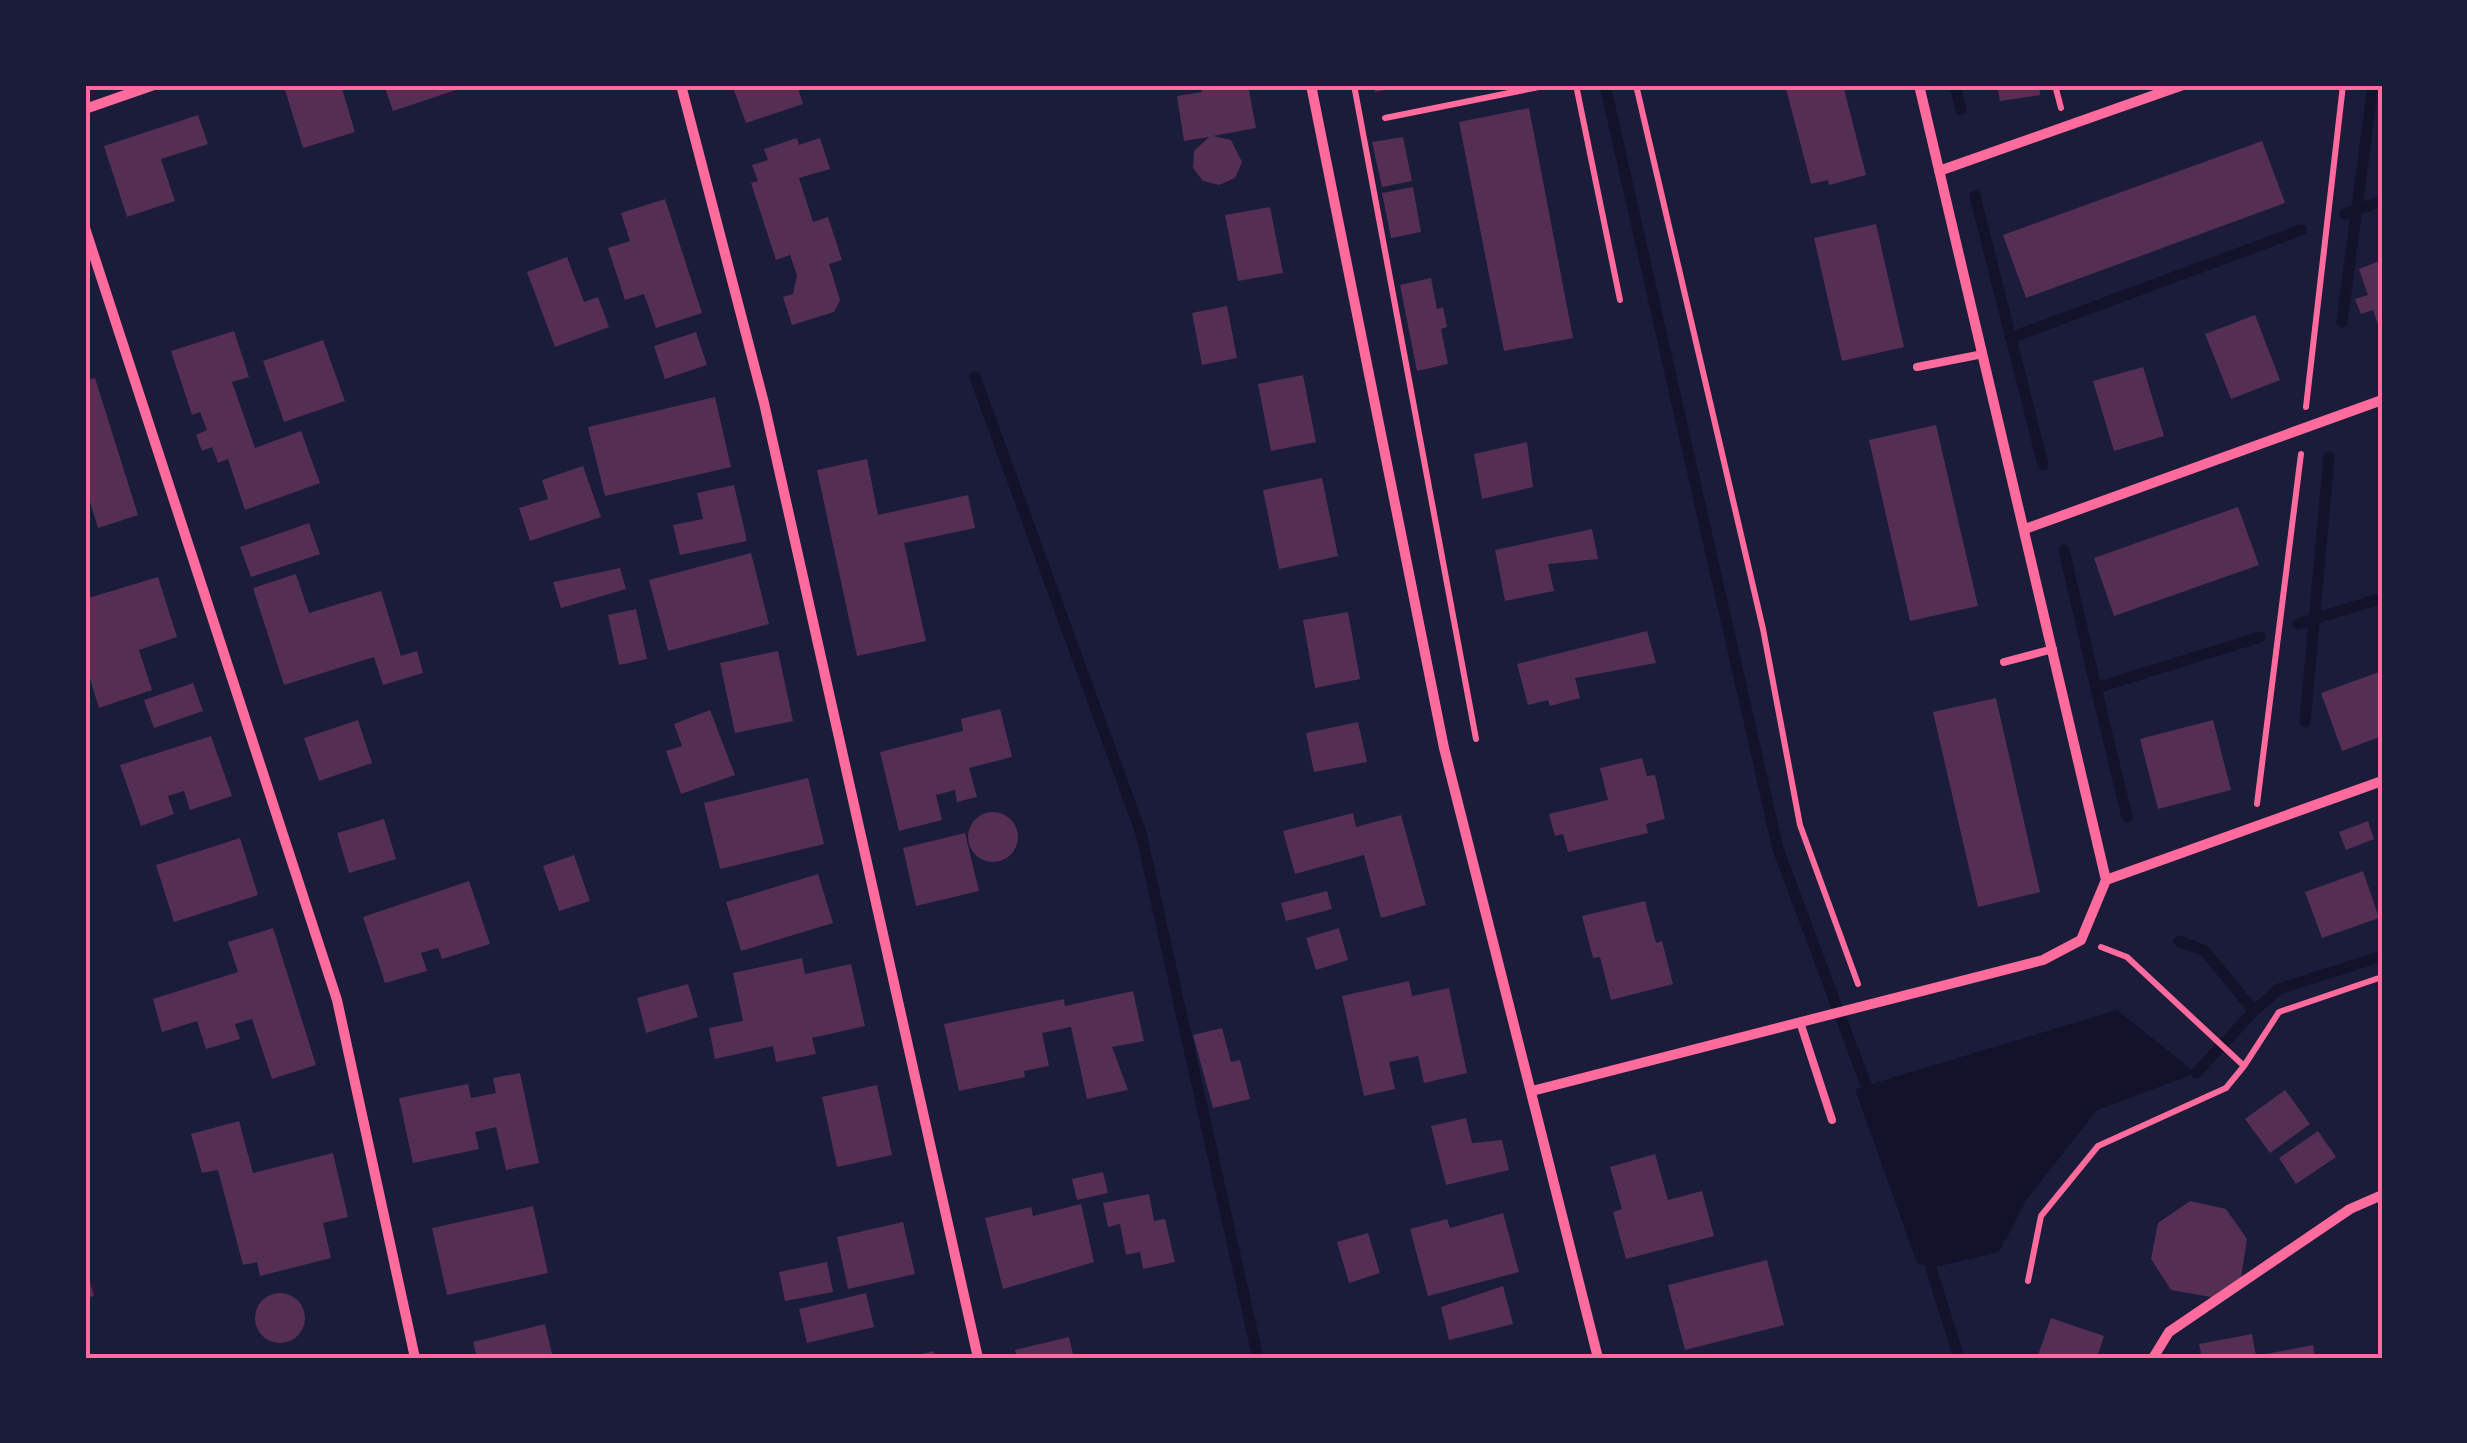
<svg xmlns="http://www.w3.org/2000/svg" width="2467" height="1443" font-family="'Times New Roman',serif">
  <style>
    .water { fill: #12122b }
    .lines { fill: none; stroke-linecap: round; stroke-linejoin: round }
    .stream { stroke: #12122b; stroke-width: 11 }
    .building { fill: #542f53 }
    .path { stroke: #ff6b9d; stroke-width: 6 }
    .service { stroke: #ff6b9d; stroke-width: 8 }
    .minor { stroke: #ff6b9d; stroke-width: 10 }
    .neatline { fill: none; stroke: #ff6b9d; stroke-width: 4 }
  </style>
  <rect width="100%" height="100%" fill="#1b1b3a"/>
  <path class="water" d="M2117,1010L2196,1073L2097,1110L2027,1199L1999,1252L1931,1268L1917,1263L1855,1089Z"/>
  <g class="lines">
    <path class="stream" d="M1605,85L1778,849L1866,1085
      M1955,85L1961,110
      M1975,196L2043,465
      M2345,214L2382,201
      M2342,322L2373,85
      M2010,338L2301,230
      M975,377L1141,833L1258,1358
      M2064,550L2096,688L2260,637
      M2298,624L2382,598
      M2096,688L2127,817
      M2305,722L2329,457
      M2179,941L2205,951L2254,1011L2196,1073
      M2254,1011L2279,989L2382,956
      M1931,1268L1959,1358"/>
  </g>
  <path class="building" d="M301,85H341L355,132L303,148L285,90Z
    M384,85H468V86L393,111Z
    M732,85H797L803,104L746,123Z
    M1201,85H1248L1256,128L1213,136L1231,140L1242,162L1235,178L1219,185L1203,181L1193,168L1194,151L1209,137L1184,141L1177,96L1202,92Z
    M1373,85H1403V87L1375,92Z
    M1785,85H1843L1866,175L1829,185L1828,180L1811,184Z
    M1997,85H2039L2040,95L2000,101Z
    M1529,108L1573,338L1504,351L1459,122Z
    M198,115L208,144L161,159L175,201L127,217L104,146Z
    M1403,137L1412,181L1382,187L1372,142Z
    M797,138L799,145L820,138L830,169L799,178L813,222L828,217L842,260L829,264L840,300L834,312L792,325L783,297L793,294L797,275L790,255L776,260L751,183L758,181L752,165L768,160L764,149Z
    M2262,141L2285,203L2026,298L2003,235Z
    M1413,187L1421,232L1391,238L1382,193Z
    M665,199L702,313L656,328L644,294L625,300L608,248L630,241L621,213Z
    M1270,207L1283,273L1238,281L1225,215Z
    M1876,224L1904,347L1842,361L1814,238Z
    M567,257L584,302L598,297L609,327L555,347L527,272Z
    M2382,260V333H2381L2373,310L2361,314L2355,299L2368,295L2359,269Z
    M1431,278L1437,309L1443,307L1447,327L1441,329L1448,364L1417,371L1400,285Z
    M1227,306L1237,358L1202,365L1192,313Z
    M2255,315L2280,380L2231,399L2205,334Z
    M234,331L249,377L232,382L255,448L301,431L320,483L245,510L228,459L218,463L212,447L202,451L196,435L207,430L200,412L192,415L171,351Z
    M696,332L707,365L665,379L654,346Z
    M323,340L345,401L284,422L263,361Z
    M2143,367L2164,436L2114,451L2093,381Z
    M1303,375L1316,442L1271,451L1258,384Z
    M95,378L138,515L98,528L85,485V381Z
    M715,397L731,467L605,496L588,427Z
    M1936,425L1978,606L1910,621L1869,440Z
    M1527,442L1533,487L1482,499L1474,454Z
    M867,459L878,515L968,495L975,528L904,543L926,641L857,656L817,470Z
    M583,466L601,517L530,541L519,508L548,499L542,480Z
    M1322,478L1338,556L1279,569L1263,490Z
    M734,485L747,541L680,555L673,525L703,519L697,493Z
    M2238,507L2259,565L2114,616L2094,558Z
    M309,523L320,554L251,577L240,547Z
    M1592,529L1598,559L1548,564L1554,591L1505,601L1495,550Z
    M751,553L769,624L668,651L649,580Z
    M620,568L626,589L561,608L553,582Z
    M296,574L309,613L381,591L401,656L417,651L423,673L383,685L374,657L284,685L253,588Z
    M158,577L177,637L139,650L152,690L99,708L85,663V599Z
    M636,609L647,659L619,665L608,615Z
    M1348,612L1360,679L1315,688L1303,620Z
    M1647,631L1656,663L1575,678L1580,698L1550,706L1548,700L1528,705L1517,664Z
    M778,651L793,721L735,733L720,663Z
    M2382,671V736L2342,751L2321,693Z
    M193,683L203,711L154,728L144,700Z
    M1996,698L2040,892L1978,907L1933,712Z
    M1000,709L1012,757L969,768L977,797L957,802L955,790L936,795L942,820L899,831L880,752L963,731L961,719Z
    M710,710L735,775L681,794L666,751L682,746L674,724Z
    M358,720L372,763L319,781L304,738Z
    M2213,720L2231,790L2158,809L2140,739Z
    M1358,722L1367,762L1314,772L1306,733Z
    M211,736L232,796L190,810L184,791L168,796L174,814L141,826L120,765Z
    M1642,758L1647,776L1655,775L1665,819L1646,824L1648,833L1568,852L1563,834L1555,836L1549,814L1608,800L1600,768Z
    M808,778L824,844L720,869L704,803Z
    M968 837a25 25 0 1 1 50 0a25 25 0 1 1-50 0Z
    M1353,813L1356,827L1401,815L1426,905L1381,918L1364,855L1295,874L1283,831Z
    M384,819L396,859L349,873L337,833Z
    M2368,821L2374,839L2346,850L2339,832Z
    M965,833L979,891L916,906L903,848Z
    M240,838L258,895L174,922L156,865Z
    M574,855L590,901L559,911L543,866Z
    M2363,871L2379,918L2322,938L2305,892Z
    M818,874L833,923L741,951L726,902Z
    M469,881L490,944L442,959L438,948L421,953L427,971L385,983L363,917Z
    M1327,891L1332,909L1286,921L1281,903Z
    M1645,901L1656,943L1662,941L1673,984L1611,1000L1600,957L1593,958L1582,916Z
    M273,928L316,1065L272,1079L252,1019L235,1024L240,1039L206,1049L197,1021L162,1032L153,999L238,972L228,942Z
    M1339,928L1348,960L1316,970L1306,938Z
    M802,958L805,974L851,964L865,1026L812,1038L816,1054L776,1062L773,1046L715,1059L709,1028L743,1021L733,973Z
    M1409,981L1412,996L1449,988L1467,1073L1424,1083L1418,1056L1389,1062L1395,1089L1364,1096L1342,996Z
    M688,984L698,1017L646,1033L637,998Z
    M1133,991L1144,1041L1112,1047L1128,1090L1087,1099L1071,1027L1042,1033L1049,1066L1024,1071L1025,1077L959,1091L944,1024L1064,999L1065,1006Z
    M1222,1028L1231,1062L1240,1060L1250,1099L1213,1108L1193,1035Z
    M520,1073L539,1163L506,1170L496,1127L475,1132L479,1149L413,1163L399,1098L468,1084L471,1098L496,1093L493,1078Z
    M877,1085L892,1155L837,1167L822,1097Z
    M2285,1090L2310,1124L2270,1153L2245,1119Z
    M1466,1118L1472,1143L1502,1140L1509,1170L1446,1185L1431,1126Z
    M239,1121L253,1173L333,1153L348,1217L323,1223L331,1258L260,1276L257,1262L243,1265L218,1170L202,1173L191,1134Z
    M2318,1131L2336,1157L2296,1184L2279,1158Z
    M1655,1154L1668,1200L1702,1191L1714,1236L1626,1259L1613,1212L1622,1209L1610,1167Z
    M1103,1172L1108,1193L1077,1200L1072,1179Z
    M1149,1194L1154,1221L1165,1219L1175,1262L1143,1269L1140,1252L1126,1255L1120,1224L1108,1227L1103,1203Z
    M2190,1201L2226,1209L2247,1239L2241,1278L2211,1297L2171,1290L2151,1259L2158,1223Z
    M1081,1204L1094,1262L1003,1289L985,1218L1031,1207L1033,1216Z
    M533,1206L548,1273L447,1295L432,1228Z
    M1503,1213L1519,1272L1428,1296L1410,1229L1447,1219L1450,1228Z
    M903,1222L915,1274L848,1289L837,1237Z
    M1368,1233L1380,1273L1349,1283L1337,1242Z
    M1767,1260L1784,1325L1685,1350L1668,1285Z
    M827,1262L833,1292L785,1301L779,1272Z
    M86,1269L94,1296L85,1299V1270Z
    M1503,1286L1513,1324L1449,1340L1441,1307Z
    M255 1318a25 25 0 1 1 50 0a25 25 0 1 1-50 0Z
    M866,1293L874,1327L807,1343L799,1309Z
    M2051,1318L2104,1336L2097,1358H2037Z
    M545,1324L553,1358H477L473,1342Z
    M2252,1334L2256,1356L2313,1345L2315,1358H2202L2199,1344Z
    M1069,1337L1074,1358H1017L1015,1350Z
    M934,1351L935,1358H911V1357Z"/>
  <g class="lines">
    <path class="path" d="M1354,85L1476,739
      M1576,85L1620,300
      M1636,85L1763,629L1800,825L1858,984
      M2055,85L2061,108
      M1385,118L1549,85
      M2306,407L2343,85
      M2257,804L2301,454
      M2101,947L2127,957L2244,1066L2279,1012L2382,977
      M2028,1281L2041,1216L2098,1146L2226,1088L2244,1066"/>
    <path class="service" d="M1917,367L1983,354
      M2004,662L2053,649
      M1800,1022L1832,1120"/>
    <path class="minor" d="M681,85L764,403L978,1358
      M1311,85L1444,748L1598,1358
      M85,109L154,85
      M1939,171L2183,85
      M85,228L337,1000L415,1358
      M2025,529L2382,400
      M2106,880L2382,781
      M1532,1091L2043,960L2081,940L2106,880L1919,85
      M2153,1358L2169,1332L2350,1209L2382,1195"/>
  </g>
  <rect width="2467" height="1443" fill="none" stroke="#1b1b3a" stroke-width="175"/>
  <rect x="88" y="88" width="2292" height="1268" class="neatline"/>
</svg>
